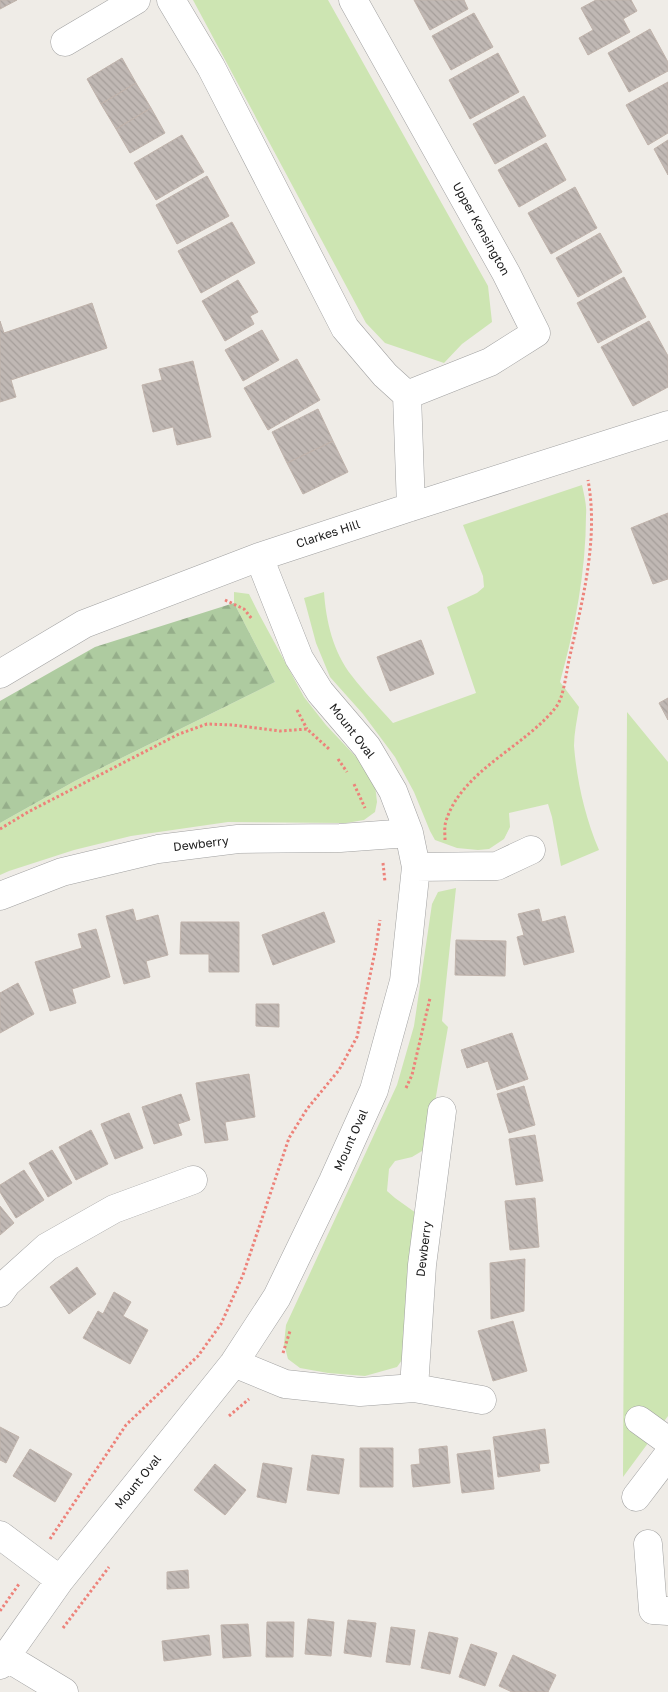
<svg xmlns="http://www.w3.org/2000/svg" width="668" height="1692" font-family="'Golos Text',sans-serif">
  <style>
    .grass { fill: #cde5b2 }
    .forest { fill: url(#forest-firs) }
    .building { fill: url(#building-back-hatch); stroke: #c0b3ab }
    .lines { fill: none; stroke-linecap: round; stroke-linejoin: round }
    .minor-casing { stroke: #a1a1a1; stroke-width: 29 }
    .path { stroke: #ed827a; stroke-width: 3; stroke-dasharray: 2.5 2.5; stroke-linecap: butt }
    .minor { stroke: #fff; stroke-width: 28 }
    .labels { text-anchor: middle; stroke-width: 4.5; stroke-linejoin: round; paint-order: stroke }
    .street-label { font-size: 12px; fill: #202020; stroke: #fff }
  </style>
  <defs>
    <pattern id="forest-firs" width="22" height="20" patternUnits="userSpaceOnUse" patternTransform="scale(1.25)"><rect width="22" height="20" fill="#aecba0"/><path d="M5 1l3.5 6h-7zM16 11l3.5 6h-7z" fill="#95ae8a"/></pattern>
    <pattern id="building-back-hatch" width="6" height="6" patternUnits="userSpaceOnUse" patternTransform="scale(1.25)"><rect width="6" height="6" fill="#c0b8b4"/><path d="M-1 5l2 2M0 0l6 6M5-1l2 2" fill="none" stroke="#a59e9a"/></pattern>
  </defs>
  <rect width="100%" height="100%" fill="#efece7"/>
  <path class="grass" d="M193,0H328L488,286L492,322L462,344L444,363L385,343L366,323Z
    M582,485C584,495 587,505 586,515C586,571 575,628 560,682L579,707C577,720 574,733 574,746C577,782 585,817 599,850L561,866L552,817L548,804L509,813L510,827L504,839L489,849L478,850L457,848L435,840L430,831L414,792L395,757L363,714L330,677L316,643L304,598L324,592C326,621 333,652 352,676C364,692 379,707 393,723L476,693L447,607L477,593L484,587L483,576L463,525Z
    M234,592L249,594L259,614L304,697L326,725L358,759L375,785L377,802L375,812L364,820L346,823L228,822L131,836L74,850L9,871L0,875V823L75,781L275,682L234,603Z
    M627,712L668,762V1416L623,1477Z
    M456,888L442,1021L448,1027L427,1148L412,1157L395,1161L389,1169L387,1191L395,1198L416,1213L402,1360L397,1367L365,1376L328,1373L300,1368L288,1359L284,1344L286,1325L397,1085L414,1026L432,904L438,892Z"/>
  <path class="forest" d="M234,603L275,682L75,781L0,823V701L95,647Z"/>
  <path class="building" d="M0,0H17L0,9Z
    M414,0H464L468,9L430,30Z
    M596,0H631L637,11L623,19L630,32L588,55L579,38L593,30L581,8Z
    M474,13L493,47L451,70L432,36Z
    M650,29L668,62V71L629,92L608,53Z
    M498,53L519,92L470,119L449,80Z
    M122,58L136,83L101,104L87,79Z
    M668,82V133L648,145L626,105Z
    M136,83L151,108L116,129L101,104Z
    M524,96L546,136L495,164L473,124Z
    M151,108L165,133L130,153L116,129Z
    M182,135L204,172L156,200L134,163Z
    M668,140V175L654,149Z
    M546,143L566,180L519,207L498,170Z
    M207,176L229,216L177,244L156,205Z
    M575,187L597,228L551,254L528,213Z
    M232,222L255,263L201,293L178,251Z
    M600,233L622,272L578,297L556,258Z
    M624,277L646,317L598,343L577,303Z
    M238,280L258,312L250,316L254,324L225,341L202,301Z
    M92,303L107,348L11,380L16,397L0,402V321L4,333Z
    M649,321L668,356V387L633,406L601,347Z
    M262,330L279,360L243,381L225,350Z
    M297,359L320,400L268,430L244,388Z
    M193,361L211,437L177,445L173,427L153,432L142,385L162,380L159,369Z
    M318,409L333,441L287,463L272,432Z
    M333,441L348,472L303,494L287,463Z
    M668,513V579L653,584L631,528Z
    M421,640L434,674L390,691L377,657Z
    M668,698V720L659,703Z
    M133,909L136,921L158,915L168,955L146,961L150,977L124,984L106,916Z
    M539,909L542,922L565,916L574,952L524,965L517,937L524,935L518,914Z
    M324,912L335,942L273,965L262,935Z
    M181,922H239V972H209V954H180Z
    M96,929L110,977L72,989L76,1003L50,1011L35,962L82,948L78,934Z
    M456,940L506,941L505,976L455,975Z
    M18,983L34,1014L0,1033V993Z
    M256,1004H279V1027L256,1026Z
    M512,1033L528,1079L497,1090L488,1061L467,1068L461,1050Z
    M249,1074L255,1117L225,1122L228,1140L205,1143L196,1083Z
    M524,1086L535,1125L509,1133L497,1094Z
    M181,1094L190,1120L178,1124L182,1135L154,1144L142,1107Z
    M129,1113L143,1148L115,1159L101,1124Z
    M91,1130L108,1164L76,1180L59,1147Z
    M535,1135L543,1181L516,1185L509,1139Z
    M52,1150L72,1183L48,1197L29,1163Z
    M24,1170L44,1200L16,1218L0,1192V1185Z
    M535,1198L539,1247L510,1250L505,1201Z
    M0,1206L14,1223L0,1235Z
    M525,1259L524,1311L491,1319L490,1263Z
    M77,1267L96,1294L69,1314L50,1287Z
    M114,1292L131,1302L123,1316L148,1330L130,1364L83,1338L98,1311L103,1314Z
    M513,1321L527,1371L493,1381L478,1331Z
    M0,1427L19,1437L6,1463L0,1460Z
    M545,1429L549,1463L539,1464L540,1471L498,1477L493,1437Z
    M447,1446L450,1483L413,1487L411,1465L420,1464L419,1449Z
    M360,1448H393V1487H360Z
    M30,1449L72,1474L55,1502L13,1476Z
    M490,1450L494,1489L462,1493L457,1454Z
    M312,1455L344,1459L339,1494L307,1490Z
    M263,1463L292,1468L286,1503L257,1497Z
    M215,1464L246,1490L225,1515L194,1490Z
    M188,1570L189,1588L167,1589V1572Z
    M308,1619L334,1622L331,1656L305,1654Z
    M348,1620L376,1623L371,1657L344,1653Z
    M267,1622H294L293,1657H266Z
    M248,1624L251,1656L223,1658L221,1625Z
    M391,1627L415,1630L410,1665L386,1662Z
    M429,1632L458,1638L450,1674L421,1668Z
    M209,1635L211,1655L164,1661L162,1641Z
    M471,1644L497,1653L485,1686L459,1677Z
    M513,1655L556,1675L548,1692H512L499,1686Z"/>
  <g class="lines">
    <defs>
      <path id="minor" d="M171,0L211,67L345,328L385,375L407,395L411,507
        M353,0L506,273L536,333L490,362L407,395
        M65,42L136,0
        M0,674L84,624L259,557L411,507L668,425
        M416,867L497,866L531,850
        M0,896L62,872L158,849L238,839L340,838L409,833
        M0,1293L7,1283L47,1247L114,1209L193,1180
        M234,1363L285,1384L360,1392L414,1388L482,1400
        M414,1388L422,1265L442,1111
        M639,1420L668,1441
        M636,1497L668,1455
        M0,1535L60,1580
        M648,1544L653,1610L668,1611
        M6,1657L64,1692
        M0,1665L60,1580L234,1363L277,1297L333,1181L374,1090L404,981L416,867L409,833L393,791L367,747L320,692L299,658L259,557"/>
    </defs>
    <use href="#minor" class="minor-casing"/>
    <path class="path" d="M225,600L244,609L252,619
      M297,710L307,729
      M338,759L347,772
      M354,784L365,808
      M0,829L28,812L179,734L207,724L233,725L280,731L307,729L329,749
      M445,840C445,834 444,827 446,821C462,770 525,747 556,707C564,697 566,673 569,660C582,602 599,540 588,480
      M383,863L385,882
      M406,1088L412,1075L430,998
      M283,1353L290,1331
      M229,1416L249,1399
      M50,1539L126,1425L198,1356L221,1324L243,1275L289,1138L307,1109L339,1070L357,1037L376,947L380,920
      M0,1611L19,1584
      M63,1628L109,1567"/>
    <use href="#minor" class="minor"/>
  </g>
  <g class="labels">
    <g class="street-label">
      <text transform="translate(481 229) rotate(61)" y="4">Upper Kensington</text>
      <text transform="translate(328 534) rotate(-18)" y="4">Clarkes Hill</text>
      <text transform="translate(352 731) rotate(52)" y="4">Mount Oval</text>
      <text transform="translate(201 844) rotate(-7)" y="4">Dewberry</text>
      <text transform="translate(351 1140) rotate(-66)" y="4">Mount Oval</text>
      <text transform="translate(424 1249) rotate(-83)" y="4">Dewberry</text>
      <text transform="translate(138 1482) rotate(-51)" y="4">Mount Oval</text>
    </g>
  </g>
</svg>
